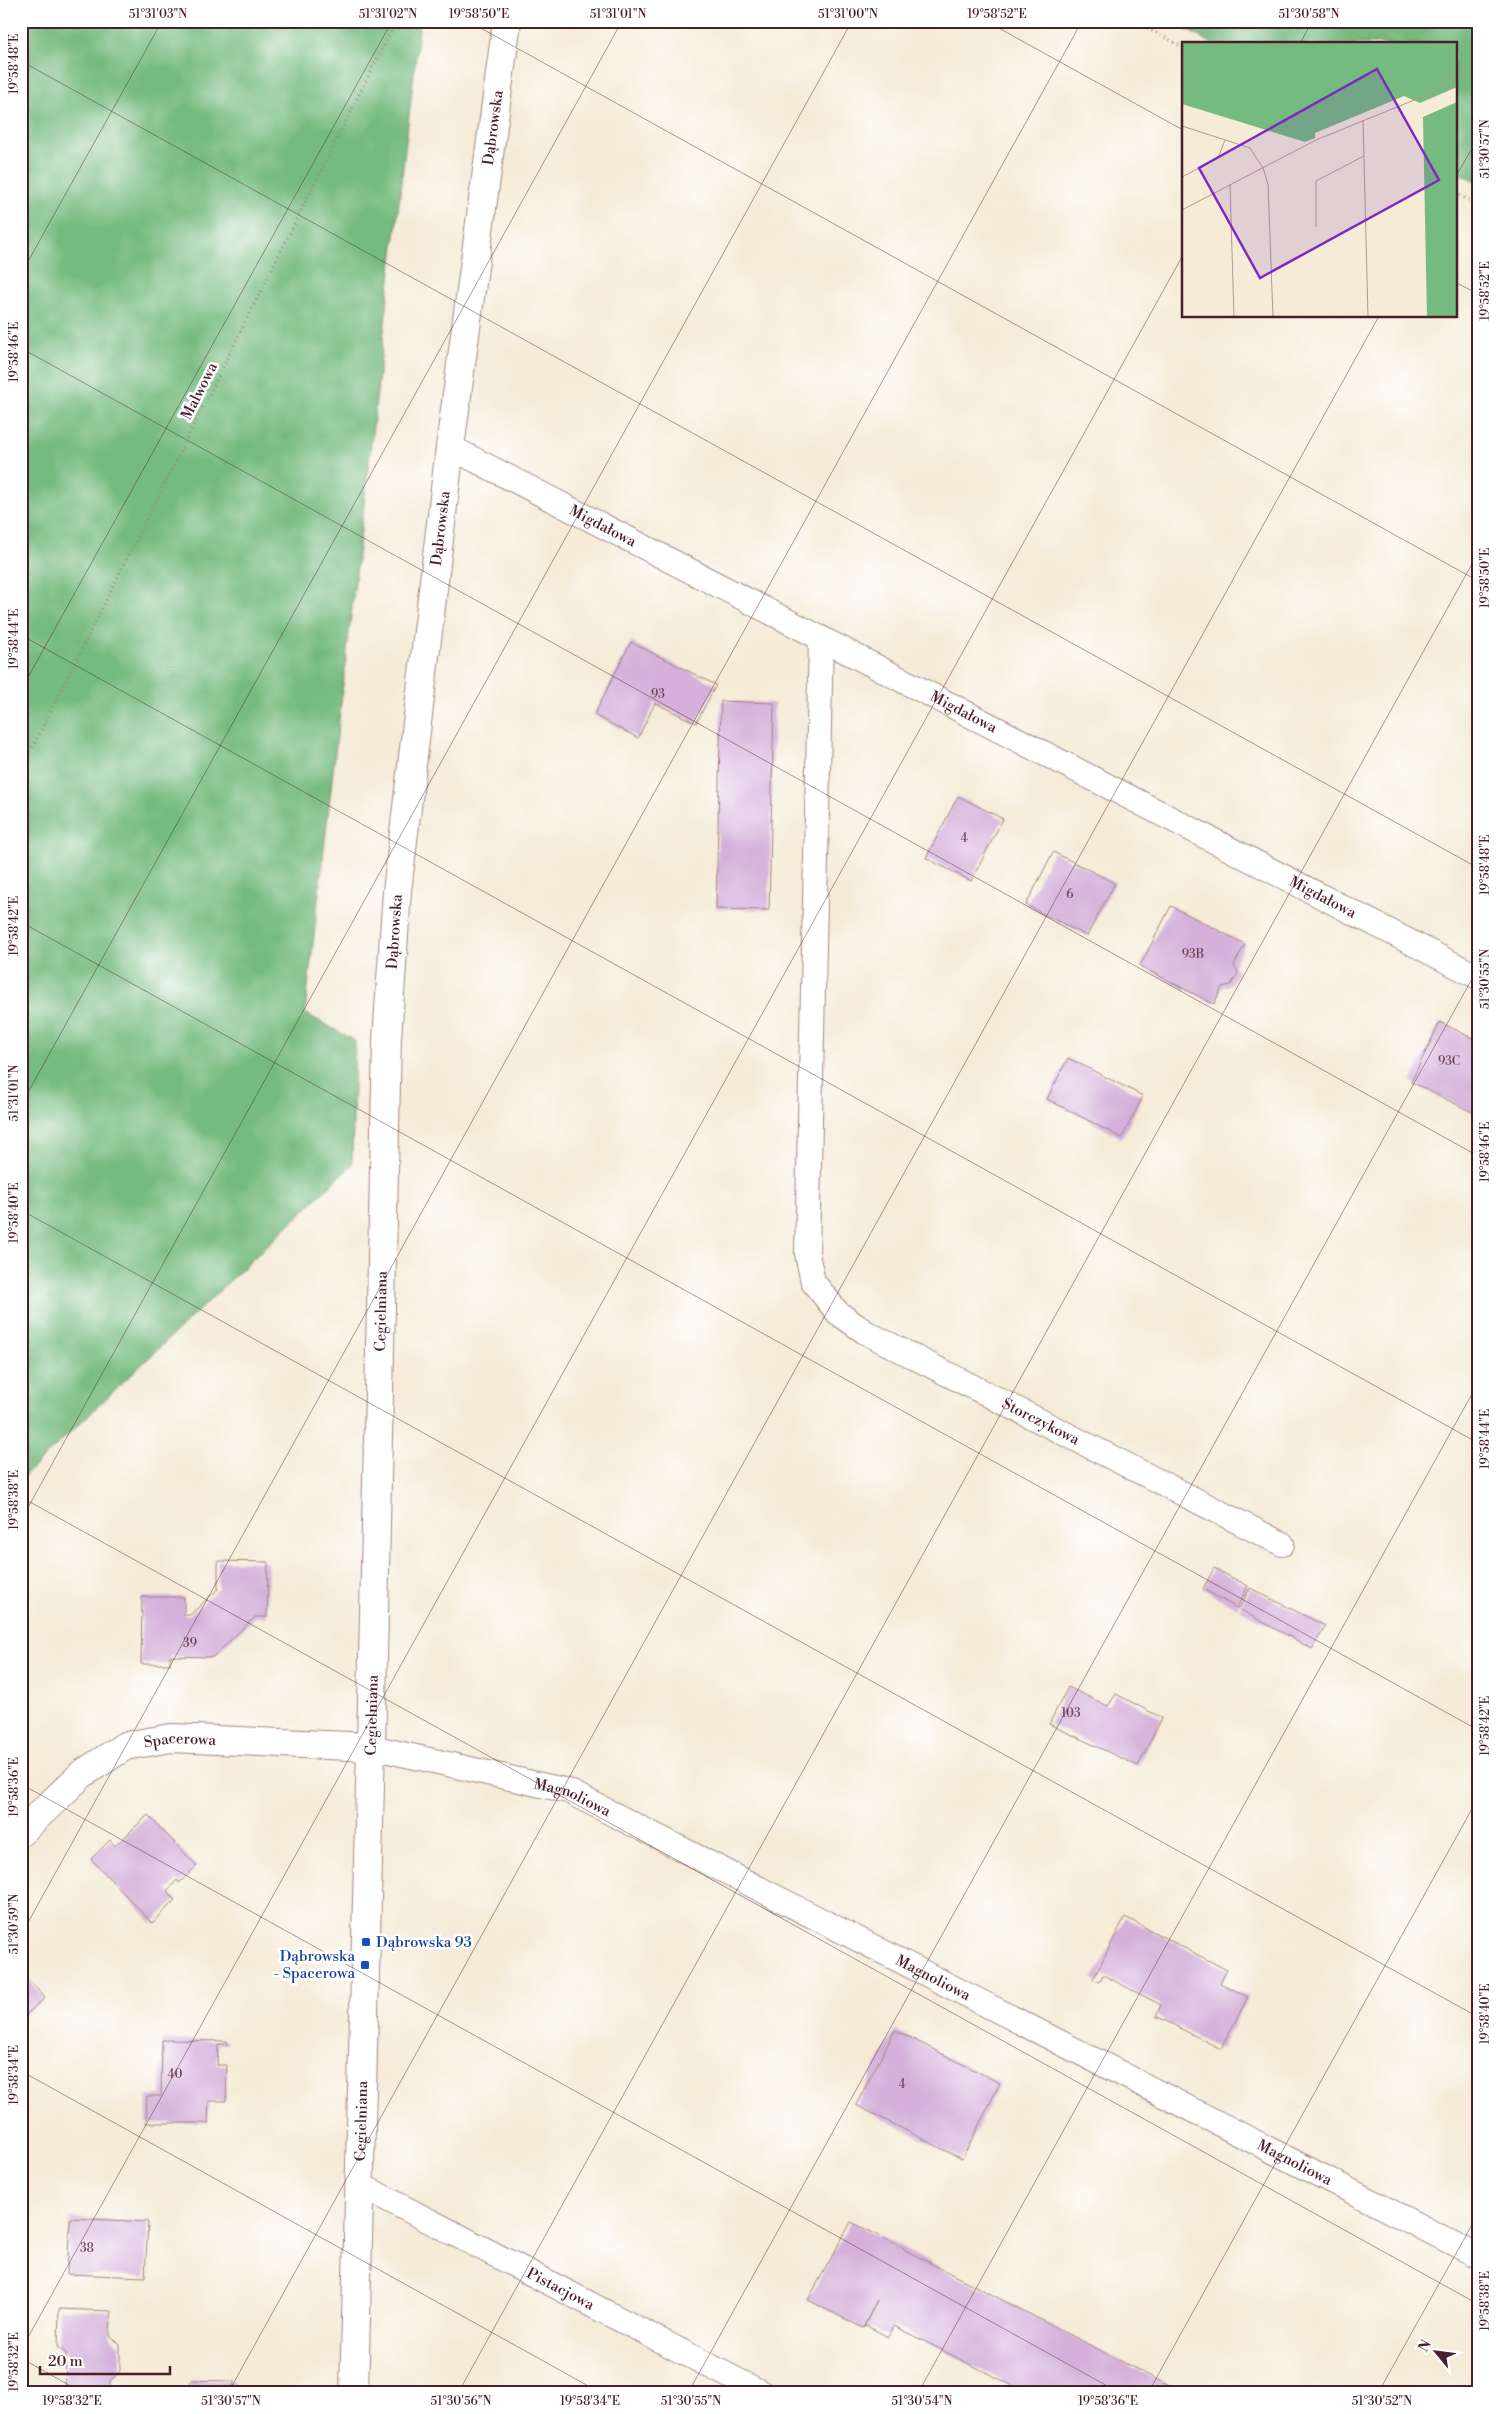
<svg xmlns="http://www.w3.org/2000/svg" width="1499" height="2414" font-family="'Libre Bodoni',serif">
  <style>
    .forest { fill: #75ba7e; stroke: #606c54 }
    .building { fill: #d4b0da }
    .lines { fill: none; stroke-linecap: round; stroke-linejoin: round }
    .service-casing { stroke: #a08581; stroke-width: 26 }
    .minor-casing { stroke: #a08581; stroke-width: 30 }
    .tertiary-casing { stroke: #a08581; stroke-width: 30 }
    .path { stroke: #a08581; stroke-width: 3; stroke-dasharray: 1 4; stroke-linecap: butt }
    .service { stroke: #fff; stroke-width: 24 }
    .minor { stroke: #fff; stroke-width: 28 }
    .tertiary { stroke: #fff; stroke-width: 28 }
    .ticks { fill: none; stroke: #4a1f2b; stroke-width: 1; stroke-opacity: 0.45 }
    .transit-dot { fill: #1a4fb4; stroke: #fff; stroke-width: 2 }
    .labels { text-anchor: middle; stroke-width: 5; stroke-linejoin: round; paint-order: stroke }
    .number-label { font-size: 12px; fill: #6c4357 }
    .street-label { font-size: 15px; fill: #4a1f2b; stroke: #fff }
    .transit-label { font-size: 15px; fill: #164399; stroke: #fff; text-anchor: start }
    .inset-road { fill: none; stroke: #b19992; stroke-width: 1 }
    .view { fill: #7b2cbf; fill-opacity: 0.15; stroke: #7b2cbf; stroke-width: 2.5 }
    .inset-edge { fill: none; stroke: #4a1f2b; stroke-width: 2.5 }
    .neatline { fill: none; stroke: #4a1f2b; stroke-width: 2 }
    .ticks-label { font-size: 12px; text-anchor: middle; fill: #4a1f2b }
  </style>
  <rect width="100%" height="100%" fill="#fff"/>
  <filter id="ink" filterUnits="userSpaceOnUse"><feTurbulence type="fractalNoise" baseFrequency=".02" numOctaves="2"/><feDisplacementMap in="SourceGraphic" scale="10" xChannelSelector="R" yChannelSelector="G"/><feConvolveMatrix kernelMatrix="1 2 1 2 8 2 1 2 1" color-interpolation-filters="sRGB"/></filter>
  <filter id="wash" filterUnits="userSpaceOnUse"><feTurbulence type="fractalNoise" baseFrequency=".0096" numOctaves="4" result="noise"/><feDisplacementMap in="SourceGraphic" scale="20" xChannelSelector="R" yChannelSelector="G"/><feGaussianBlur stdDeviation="1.12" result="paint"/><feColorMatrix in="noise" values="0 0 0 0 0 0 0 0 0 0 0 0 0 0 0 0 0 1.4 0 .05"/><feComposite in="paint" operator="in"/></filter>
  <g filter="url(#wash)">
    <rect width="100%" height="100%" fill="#f5ebd7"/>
    <path class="forest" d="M21,21H420L305,1013L355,1041L352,1165L21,1479Z
      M1170,21H1478V183L1455,171V44H1213Z"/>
    <g id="blocks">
      <path class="building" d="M631,642L716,685L696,723L655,703L638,738L594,715Z
        M721,701L774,703L769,910L716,909Z
        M958,796L1003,819L971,881L926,858Z
        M1053,852L1115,883L1087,936L1026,905Z
        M1171,906L1245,944L1234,965L1238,973L1231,985L1222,987L1214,1004L1140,966Z
        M1440,1022L1478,1041V1115L1411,1082Z
        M1068,1058L1143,1096L1122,1138L1047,1099Z
        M218,1561L268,1562L267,1617H255L213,1657L170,1656V1664H141L142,1597H184V1615H190L218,1589Z
        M1214,1568L1248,1586L1237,1608L1203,1589Z
        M1250,1588L1325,1626L1312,1649L1239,1609Z
        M1068,1687L1108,1706L1116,1694L1162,1718L1138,1766L1049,1724Z
        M148,1815L197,1866L179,1883L177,1880L167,1891L175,1900L152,1923L91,1859L110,1840L115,1846Z
        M1125,1917L1227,1970L1220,1983L1248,1997L1221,2049L1156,2016L1161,2005L1103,1975L1099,1982L1093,1979Z
        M21,1971L45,1998L21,2019Z
        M895,2030L1000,2083L962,2159L856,2105Z
        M162,2040L227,2041V2044H218L217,2065H227L226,2101H209L208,2123H146L147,2096H161Z
        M70,2218L148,2222L145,2277L67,2274Z
        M851,2222L904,2248L903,2249L1183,2393H1027L894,2326L888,2337L867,2326L864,2327L877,2300L863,2328L808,2300Z
        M59,2309L111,2311L110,2335L120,2345V2371L110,2381V2393H65L66,2353L58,2347Z
        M191,2380L234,2381L233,2393H191Z"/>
    </g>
  </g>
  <g filter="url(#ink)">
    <use href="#blocks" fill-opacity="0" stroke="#a08581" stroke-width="1"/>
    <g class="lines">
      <defs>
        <g id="service">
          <path id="s1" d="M450,447L1478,977"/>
          <path id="s2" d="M821,638L807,1254L813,1282L838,1313L865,1332L1282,1544"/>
          <path id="s3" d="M371,1747L568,1791L1478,2256"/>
          <path id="s4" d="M358,2184L762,2393"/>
        </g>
        <g id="minor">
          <path id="s5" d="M21,1832L82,1774L125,1746L171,1738L371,1747"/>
        </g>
        <g id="tertiary">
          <path id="s6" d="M354,2393L371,1747L387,1039L397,891L450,447L507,21"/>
        </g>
      </defs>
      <use href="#service" class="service-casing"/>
      <use href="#minor" class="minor-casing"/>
      <use href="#tertiary" class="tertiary-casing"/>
      <path class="path" d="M1134,21L1183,47
        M1455,193L1478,205
        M21,770L396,21"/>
      <use href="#service" class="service"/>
      <use href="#minor" class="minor"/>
      <use href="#tertiary" class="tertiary"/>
    </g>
  </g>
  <path class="ticks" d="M468,21L1478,581M986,21L1183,130M1300,44L1312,21M21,61L1478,868M1455,178L1478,138M21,274L162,21M1455,282L1478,294M21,348L1478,1156M21,635L1478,1443M21,690L392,21M21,922L1478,1730M21,1105L622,21M21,1210L1478,2017M21,1497L1478,2304M21,1520L852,21M21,1784L1120,2393M21,1935L1082,21M21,2071L601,2393M21,2350L1183,255M21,2358L83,2393M228,2393L1379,316M458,2393L1478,553M688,2393L1478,968M918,2393L1478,1383M1148,2393L1478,1798M1378,2393L1478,2214"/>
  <g class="transit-dot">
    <rect x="361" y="1937" width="10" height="10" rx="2.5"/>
    <rect x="360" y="1960" width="10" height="10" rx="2.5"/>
  </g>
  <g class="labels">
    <g class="number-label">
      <text x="658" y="698">93</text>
      <text x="964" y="842">4</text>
      <text x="1070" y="898">6</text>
      <text x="1193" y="958">93B</text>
      <text x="1449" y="1065">93C</text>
      <text x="190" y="1647">39</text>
      <text x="1071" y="1717">103</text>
      <text x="175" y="2078">40</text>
      <text x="902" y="2088">4</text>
      <text x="87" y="2252">38</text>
    </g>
    <g class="street-label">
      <text dy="5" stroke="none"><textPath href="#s6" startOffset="2272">Dąbrowska</textPath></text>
      <text transform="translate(199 391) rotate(-63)" y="5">Malwowa</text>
      <text dy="5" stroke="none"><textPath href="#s1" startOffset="172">Migdałowa</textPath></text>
      <text dy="5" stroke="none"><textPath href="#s6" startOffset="1868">Dąbrowska</textPath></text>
      <text dy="5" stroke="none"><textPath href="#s1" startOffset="578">Migdałowa</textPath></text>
      <text dy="5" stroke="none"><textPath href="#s1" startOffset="982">Migdałowa</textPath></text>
      <text dy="5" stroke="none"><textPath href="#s6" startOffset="1462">Dąbrowska</textPath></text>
      <text dy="5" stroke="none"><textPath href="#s6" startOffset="1082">Cegielniana</textPath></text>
      <text dy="5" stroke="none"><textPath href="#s2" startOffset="915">Storczykowa</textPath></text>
      <text dy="5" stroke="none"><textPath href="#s6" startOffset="678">Cegielniana</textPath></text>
      <text dy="5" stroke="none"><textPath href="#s5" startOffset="191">Spacerowa</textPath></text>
      <text dy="5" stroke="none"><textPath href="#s3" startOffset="208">Magnoliowa</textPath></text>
      <text dy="5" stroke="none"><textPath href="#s3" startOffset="612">Magnoliowa</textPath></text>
      <text dy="5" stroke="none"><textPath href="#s6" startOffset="272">Cegielniana</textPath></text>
      <text dy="5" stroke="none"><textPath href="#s3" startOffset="1018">Magnoliowa</textPath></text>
      <text dy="5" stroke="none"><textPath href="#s4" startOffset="228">Pistacjowa</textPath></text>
    </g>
    <g class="transit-label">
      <text x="376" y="1947">Dąbrowska 93</text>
      <text x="355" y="1961" text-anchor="end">Dąbrowska<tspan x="355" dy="17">- Spacerowa</tspan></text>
    </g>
  </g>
  <g transform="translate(1182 42)">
    <rect width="275" height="275" fill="#f5ebd7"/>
    <path d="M0,0H275V45L238,61L222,54L133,91V96L123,100L0,62ZM275,60V275H245L241,75Z" fill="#75ba7e"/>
    <path class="inset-road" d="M181,78L186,275M0,84L68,106L81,126L86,142L91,275M0,135L36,116L43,98M48,143L52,275M0,168L134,98L247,52L275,30M134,185V139L182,114"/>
    <path class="view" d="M195,27L257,138L78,236L17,126Z"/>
    <rect width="275" height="275" class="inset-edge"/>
  </g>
  <rect width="1499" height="2414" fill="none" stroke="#fff" stroke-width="55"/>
  <g transform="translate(1436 2352) rotate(299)" stroke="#ffffff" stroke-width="4" paint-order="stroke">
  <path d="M0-4L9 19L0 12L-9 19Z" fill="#4a1f2b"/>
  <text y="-8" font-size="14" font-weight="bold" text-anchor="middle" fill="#4a1f2b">N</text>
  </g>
  <path d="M40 2366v8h130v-8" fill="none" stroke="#4a1f2b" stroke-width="2.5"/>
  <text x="48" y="2366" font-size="15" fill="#4a1f2b" stroke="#ffffff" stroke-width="4" paint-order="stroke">20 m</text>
  <rect x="28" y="28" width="1444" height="2358" class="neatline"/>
  <g class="ticks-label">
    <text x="158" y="18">51°31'03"N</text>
    <text x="388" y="18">51°31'02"N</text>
    <text x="479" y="18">19°58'50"E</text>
    <text x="618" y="18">51°31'01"N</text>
    <text x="848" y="18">51°31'00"N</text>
    <text x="997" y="18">19°58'52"E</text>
    <text x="1309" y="18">51°30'58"N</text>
    <text transform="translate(14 64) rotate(-90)" y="4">19°58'48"E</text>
    <text transform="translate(1485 149) rotate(-90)" y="4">51°30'57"N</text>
    <text transform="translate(1485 291) rotate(-90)" y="4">19°58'52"E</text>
    <text transform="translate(14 352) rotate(-90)" y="4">19°58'46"E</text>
    <text transform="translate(1485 578) rotate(-90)" y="4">19°58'50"E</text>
    <text transform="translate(14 639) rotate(-90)" y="4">19°58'44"E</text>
    <text transform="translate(1485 865) rotate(-90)" y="4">19°58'48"E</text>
    <text transform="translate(14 926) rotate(-90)" y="4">19°58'42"E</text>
    <text transform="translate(1485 979) rotate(-90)" y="4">51°30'55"N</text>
    <text transform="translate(14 1093) rotate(-90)" y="4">51°31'01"N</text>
    <text transform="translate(1485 1152) rotate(-90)" y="4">19°58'46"E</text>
    <text transform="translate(14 1213) rotate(-90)" y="4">19°58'40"E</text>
    <text transform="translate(1485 1439) rotate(-90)" y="4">19°58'44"E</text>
    <text transform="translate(14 1500) rotate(-90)" y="4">19°58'38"E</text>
    <text transform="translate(1485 1726) rotate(-90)" y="4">19°58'42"E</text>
    <text transform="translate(14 1787) rotate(-90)" y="4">19°58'36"E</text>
    <text transform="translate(14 1924) rotate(-90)" y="4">51°30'59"N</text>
    <text transform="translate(1485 2014) rotate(-90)" y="4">19°58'40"E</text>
    <text transform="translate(14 2075) rotate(-90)" y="4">19°58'34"E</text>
    <text transform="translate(1485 2301) rotate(-90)" y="4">19°58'38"E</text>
    <text transform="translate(14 2362) rotate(-90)" y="4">19°58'32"E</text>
    <text x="72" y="2405">19°58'32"E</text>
    <text x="231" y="2405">51°30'57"N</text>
    <text x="461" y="2405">51°30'56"N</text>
    <text x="590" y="2405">19°58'34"E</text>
    <text x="691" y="2405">51°30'55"N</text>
    <text x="922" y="2405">51°30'54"N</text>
    <text x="1108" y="2405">19°58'36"E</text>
    <text x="1382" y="2405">51°30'52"N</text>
  </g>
</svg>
